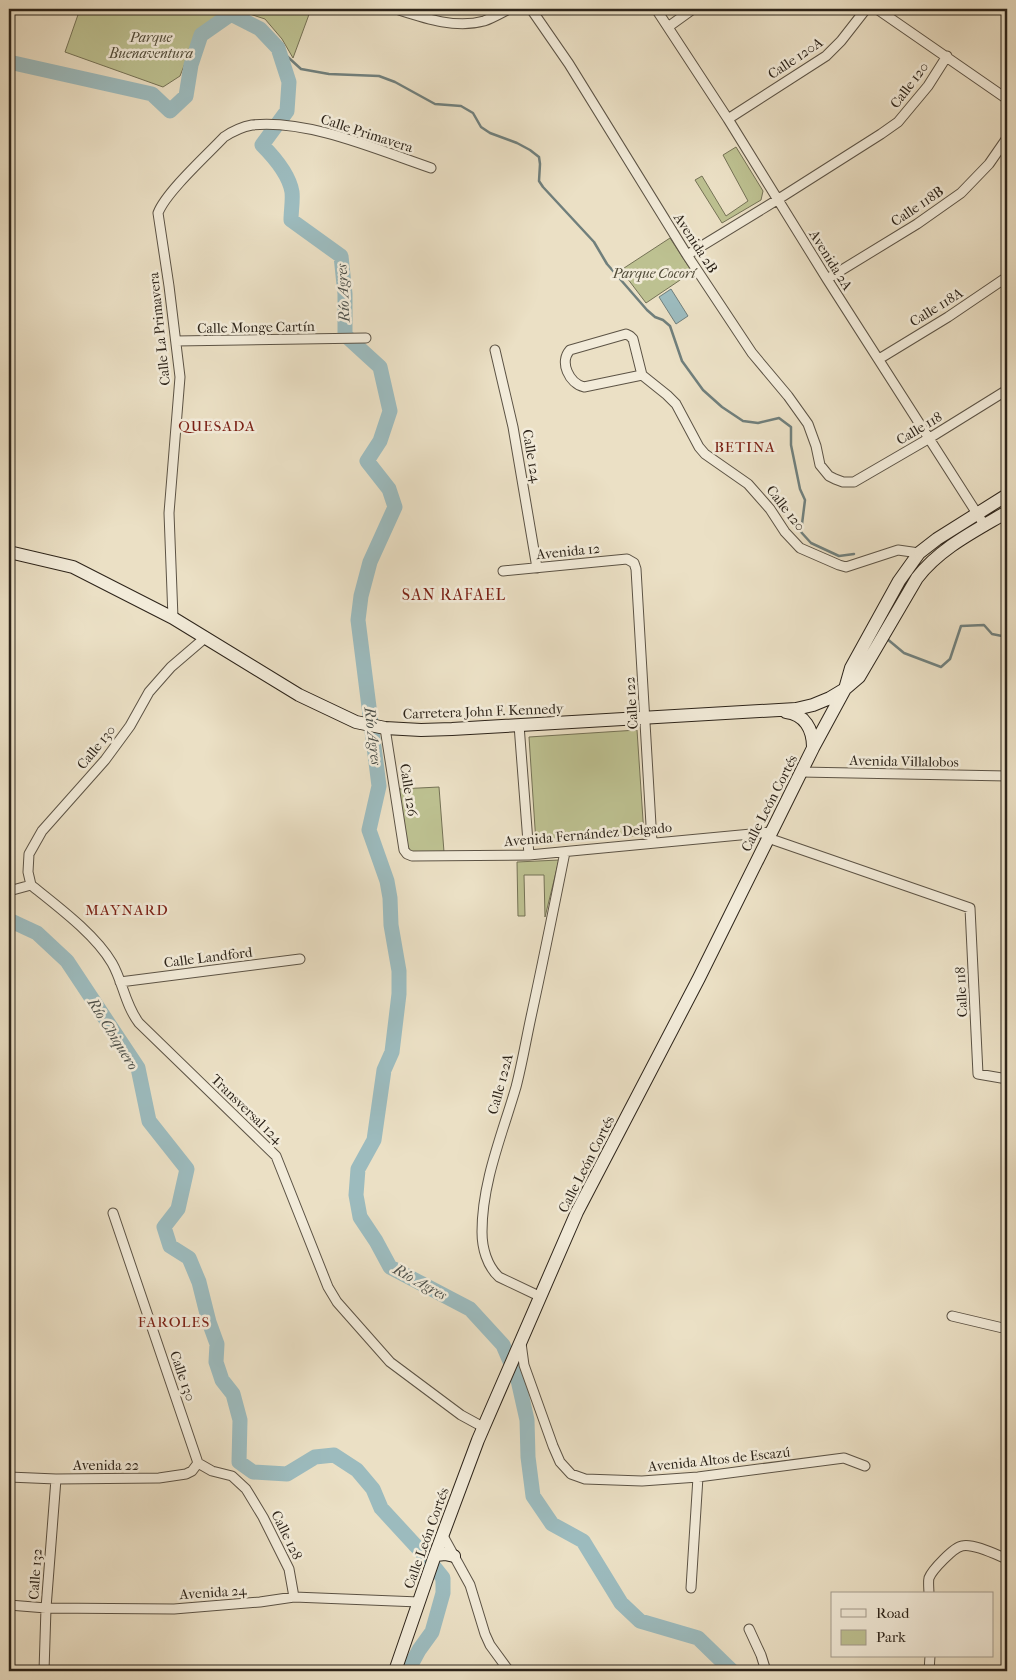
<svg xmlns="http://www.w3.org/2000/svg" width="1016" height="1680" font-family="'IM FELL French Canon',serif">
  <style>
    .green { fill: #bdc191; stroke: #757256 }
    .water { fill: #9cbbbe; stroke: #707f7c }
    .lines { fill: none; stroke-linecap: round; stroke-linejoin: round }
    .stream { stroke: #707f7c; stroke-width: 2.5 }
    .river { stroke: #9cbbbe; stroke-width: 15 }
    .minor-casing { stroke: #5c5345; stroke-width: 11 }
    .secondary-casing { stroke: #2d241a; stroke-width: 14 }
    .minor { stroke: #f2ebd9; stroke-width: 9 }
    .secondary { stroke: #f2ebd9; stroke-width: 12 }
    .labels { text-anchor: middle; stroke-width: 5; stroke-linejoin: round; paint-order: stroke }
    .park-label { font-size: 14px; font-style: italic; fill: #514b38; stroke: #f2ebd9 }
    .street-label { font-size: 14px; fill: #2d241a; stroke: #f2ebd9 }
    .water-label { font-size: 15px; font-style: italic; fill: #4e514b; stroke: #f2ebd9 }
    .neighbourhood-label { font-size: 15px; letter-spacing: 1px; fill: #7a1f14; stroke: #f2ebd9 }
    .quarter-label { font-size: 16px; letter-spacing: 1px; fill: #7a1f14; stroke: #f2ebd9 }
  </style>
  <rect width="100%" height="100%" fill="#ebe0c5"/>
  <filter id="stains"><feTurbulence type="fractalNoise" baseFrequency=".004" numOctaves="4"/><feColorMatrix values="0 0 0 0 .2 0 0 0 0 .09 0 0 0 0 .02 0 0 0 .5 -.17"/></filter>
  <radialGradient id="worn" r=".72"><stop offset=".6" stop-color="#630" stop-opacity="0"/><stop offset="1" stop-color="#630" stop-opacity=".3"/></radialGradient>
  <path class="green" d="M80,9C100,9 111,20 131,9H228L203,27L189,53L180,76L163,87L65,52Z
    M234,9H311L293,58L282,39L265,19Z
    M736,147L763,191L761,200L722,223L695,180L702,176L726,216L748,201L723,155Z
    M670,238L692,272L646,303L621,270Z
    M637,730L644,835L536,843L529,737Z
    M439,787L444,852H408L399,789Z
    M559,860L545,917L544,875H524L525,916H518L517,862Z"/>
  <path class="water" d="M671,289L688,316L676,324L659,297Z"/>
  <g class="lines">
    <path class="stream" d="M278,48L301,69L329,74L379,76L395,82L435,104L461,106L473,113L481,127L490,133L517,143L530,150L539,157L540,164L539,181L543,187L594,242L607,264L647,310L655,317L663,320L670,326L682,361L703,390L722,407L743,421L758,423L779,418L791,427V445L800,489L805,500L801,532L811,543L839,556L854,554
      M886,638L904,653L941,667L950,659L961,626L984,625L992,634L1007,637"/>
    <path class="river" d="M9,62L152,94L170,111L186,96L191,65L201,35L231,14L260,29L278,48L289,82L287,111L262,145C274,157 289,174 292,192C293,201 291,211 291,220L341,256L345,294V335L380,367L390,411L380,441L367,461L389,489L395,507L370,562L361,596L358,620L379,786L369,830L387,881L390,898L391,925L399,971V994L392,1052L384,1070L374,1140L358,1169L356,1195L360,1217L376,1241L390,1267L470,1309L503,1345L518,1380L527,1420L528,1457L533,1496L552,1524L583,1541L621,1603L640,1621L698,1638L732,1671
      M9,920L37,933L67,961L138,1068L149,1121L187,1169L178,1209L164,1227L170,1246L189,1258L199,1282L209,1322L217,1344L216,1362L222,1380L233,1394L240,1420L239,1462L253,1472L287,1474L315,1457L334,1455L357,1470L373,1489L381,1508L427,1558L443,1578V1593L432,1632L419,1650L411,1665V1671"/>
    <defs>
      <path id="minor" d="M396,9C424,18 455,29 484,21C493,18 501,13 509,9
        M531,9L569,64L687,255L752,353L788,396L808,424L816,446L820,465L829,476L835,479L843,482H854L928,439L1007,390
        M656,9L728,119L827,279L985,526
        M877,9L1007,99
        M668,27L693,9
        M728,119L826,56L841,41L866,9
        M687,255L777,200L881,134L898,122L928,86L947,56
        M827,279L917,224L961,193L989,164L1007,138
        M626,334L630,336L633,339L642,375L584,387C569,383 559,362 570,350Z
        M176,341L366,338
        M495,350L513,427L537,568
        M879,359L948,317L1007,277
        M642,375L667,395L676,404L699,447L705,454L748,484L770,509L785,532L800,548L839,565L846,567L898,550L919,553
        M503,571L627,559L634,563L636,569L652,842
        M173,618L169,513L180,377L169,286L158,213C166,192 207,155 224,137C233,131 241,127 252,125C308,119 378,150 431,168
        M519,725L529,855
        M385,728L404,850L407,854L412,856L529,855L771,832
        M801,772L1007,776
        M768,838L970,908L978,1074L1007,1079
        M31,885C57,906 95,934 112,963C123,982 125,1005 139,1023L276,1156L328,1287L337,1302L390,1362L461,1415L483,1427
        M31,885L28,872L29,854L42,831L105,760L130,726L149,692L171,667L206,637
        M9,891L31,885
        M120,982L300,959
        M113,1213L198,1463
        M539,1296L499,1277C487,1266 482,1248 482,1232C482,1182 502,1135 516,1087C522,1064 526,1040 531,1017C543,962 554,907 565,852
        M952,1316L1007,1329
        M521,1343L524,1365L553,1446L560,1462L571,1474L585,1479L642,1481L698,1477L844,1458L865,1466
        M198,1463L212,1471L232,1476L246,1489L263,1517L289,1569L294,1597
        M9,1477L56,1479L159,1478L186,1474L192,1471L198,1463
        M443,1536L470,1585L485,1634L490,1645L509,1671
        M691,1588L698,1477
        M929,1594C929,1589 928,1582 929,1578C932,1570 954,1547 962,1546C973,1543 997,1555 1007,1559
        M9,1605L46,1608L174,1609L260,1602L294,1597L419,1602
        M749,1629L761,1655L766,1671
        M44,1671L46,1608L56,1479
        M929,1671L930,1656"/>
      <path id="secondary" d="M9,552L73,567L173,618L299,695L356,722L385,728L421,730L452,729L796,709L813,705L830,698L845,689L859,677L917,578C940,548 975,531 1007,512
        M786,712C805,714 813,730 813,747
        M436,1555L445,1554L454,1556
        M395,1671L434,1558L478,1440L577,1212L699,978L813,748L845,689L851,668L899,581L919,553L937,539L1007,495"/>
    </defs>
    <use href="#minor" class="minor-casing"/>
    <use href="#secondary" class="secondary-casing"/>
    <use href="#minor" class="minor"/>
    <use href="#secondary" class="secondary"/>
  </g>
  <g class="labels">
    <g class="park-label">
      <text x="151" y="42">Parque<tspan x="151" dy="16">Buenaventura</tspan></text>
      <text x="654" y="278">Parque Cocorí</text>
    </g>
    <g class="street-label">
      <text transform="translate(795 58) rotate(-34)" y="5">Calle 120A</text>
      <text transform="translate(909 85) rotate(-53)" y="5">Calle 120</text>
      <text transform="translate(367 133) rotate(18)" y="5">Calle Primavera</text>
      <text transform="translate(917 206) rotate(-34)" y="5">Calle 118B</text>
      <text transform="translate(696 243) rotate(57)" y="5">Avenida 2B</text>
      <text transform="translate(831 260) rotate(58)" y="5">Avenida 2A</text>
      <text transform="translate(936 307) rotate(-32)" y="5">Calle 118A</text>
      <text transform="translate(256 327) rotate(-1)" y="5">Calle Monge Cartín</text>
      <text transform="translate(159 329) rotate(-96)" y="5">Calle La Primavera</text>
      <text transform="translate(919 428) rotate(-31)" y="5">Calle 118</text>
      <text transform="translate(532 456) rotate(80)" y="5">Calle 124</text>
      <text transform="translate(786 508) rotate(52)" y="5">Calle 120</text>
      <text transform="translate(568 551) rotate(-6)" y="5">Avenida 12</text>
      <text transform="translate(631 703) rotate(-94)" y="5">Calle 122</text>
      <text transform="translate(483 711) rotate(-2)" y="5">Carretera John F. Kennedy</text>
      <text transform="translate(96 747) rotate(-51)" y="5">Calle 130</text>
      <text transform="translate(904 761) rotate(1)" y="5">Avenida Villalobos</text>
      <text transform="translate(409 790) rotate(81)" y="5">Calle 126</text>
      <text transform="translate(769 803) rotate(-63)" y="5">Calle León Cortés</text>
      <text transform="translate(588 834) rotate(-5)" y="5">Avenida Fernández Delgado</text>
      <text transform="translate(208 957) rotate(-7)" y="5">Calle Landford</text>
      <text transform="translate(961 992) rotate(-93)" y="5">Calle 118</text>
      <text transform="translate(500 1084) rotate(-75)" y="5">Calle 122A</text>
      <text transform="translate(247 1109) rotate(44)" y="5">Transversal 124</text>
      <text transform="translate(586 1164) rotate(-63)" y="5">Calle León Cortés</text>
      <text transform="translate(183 1376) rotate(71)" y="5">Calle 130</text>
      <text transform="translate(719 1459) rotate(-6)" y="5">Avenida Altos de Escazú</text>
      <text x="106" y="1470">Avenida 22</text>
      <text transform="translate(287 1535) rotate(64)" y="5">Calle 128</text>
      <text transform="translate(426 1538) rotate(-70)" y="5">Calle León Cortés</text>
      <text transform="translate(35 1574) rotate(-86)" y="5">Calle 132</text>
      <text transform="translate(213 1592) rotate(-4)" y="5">Avenida 24</text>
    </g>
    <g class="water-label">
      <text transform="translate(343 293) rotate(-93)" y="5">Río Agres</text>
      <text transform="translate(373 736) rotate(83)" y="5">Río Agres</text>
      <text transform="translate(113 1034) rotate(58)" y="5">Río Chiquero</text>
      <text transform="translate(420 1282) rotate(29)" y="5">Río Agres</text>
    </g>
    <g class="neighbourhood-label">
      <text x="217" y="431">QUESADA</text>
      <text x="745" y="452">BETINA</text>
      <text x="127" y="915">MAYNARD</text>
      <text x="174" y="1327">FAROLES</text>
    </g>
    <g class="quarter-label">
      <text x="454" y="600">SAN RAFAEL</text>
    </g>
  </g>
  <rect width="1016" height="1680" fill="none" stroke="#ebe0c5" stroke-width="30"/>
  <rect x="10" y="10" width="996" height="1660" fill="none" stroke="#2d241a" stroke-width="2.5"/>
  <rect x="15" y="15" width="986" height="1650" fill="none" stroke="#2d241a"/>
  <rect x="831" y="1592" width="162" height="65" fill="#f2ebd9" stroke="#a39b8d"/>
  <rect x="841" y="1609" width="25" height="8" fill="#f2ebd9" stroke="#a39b8d"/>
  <text x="876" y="1618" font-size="15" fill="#2d241a">Road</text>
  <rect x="841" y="1630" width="25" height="15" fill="#bdc191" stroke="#a39b8d"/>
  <text x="876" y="1642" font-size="15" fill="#2d241a">Park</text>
  <rect width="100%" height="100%" filter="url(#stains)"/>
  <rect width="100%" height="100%" fill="url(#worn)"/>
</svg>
